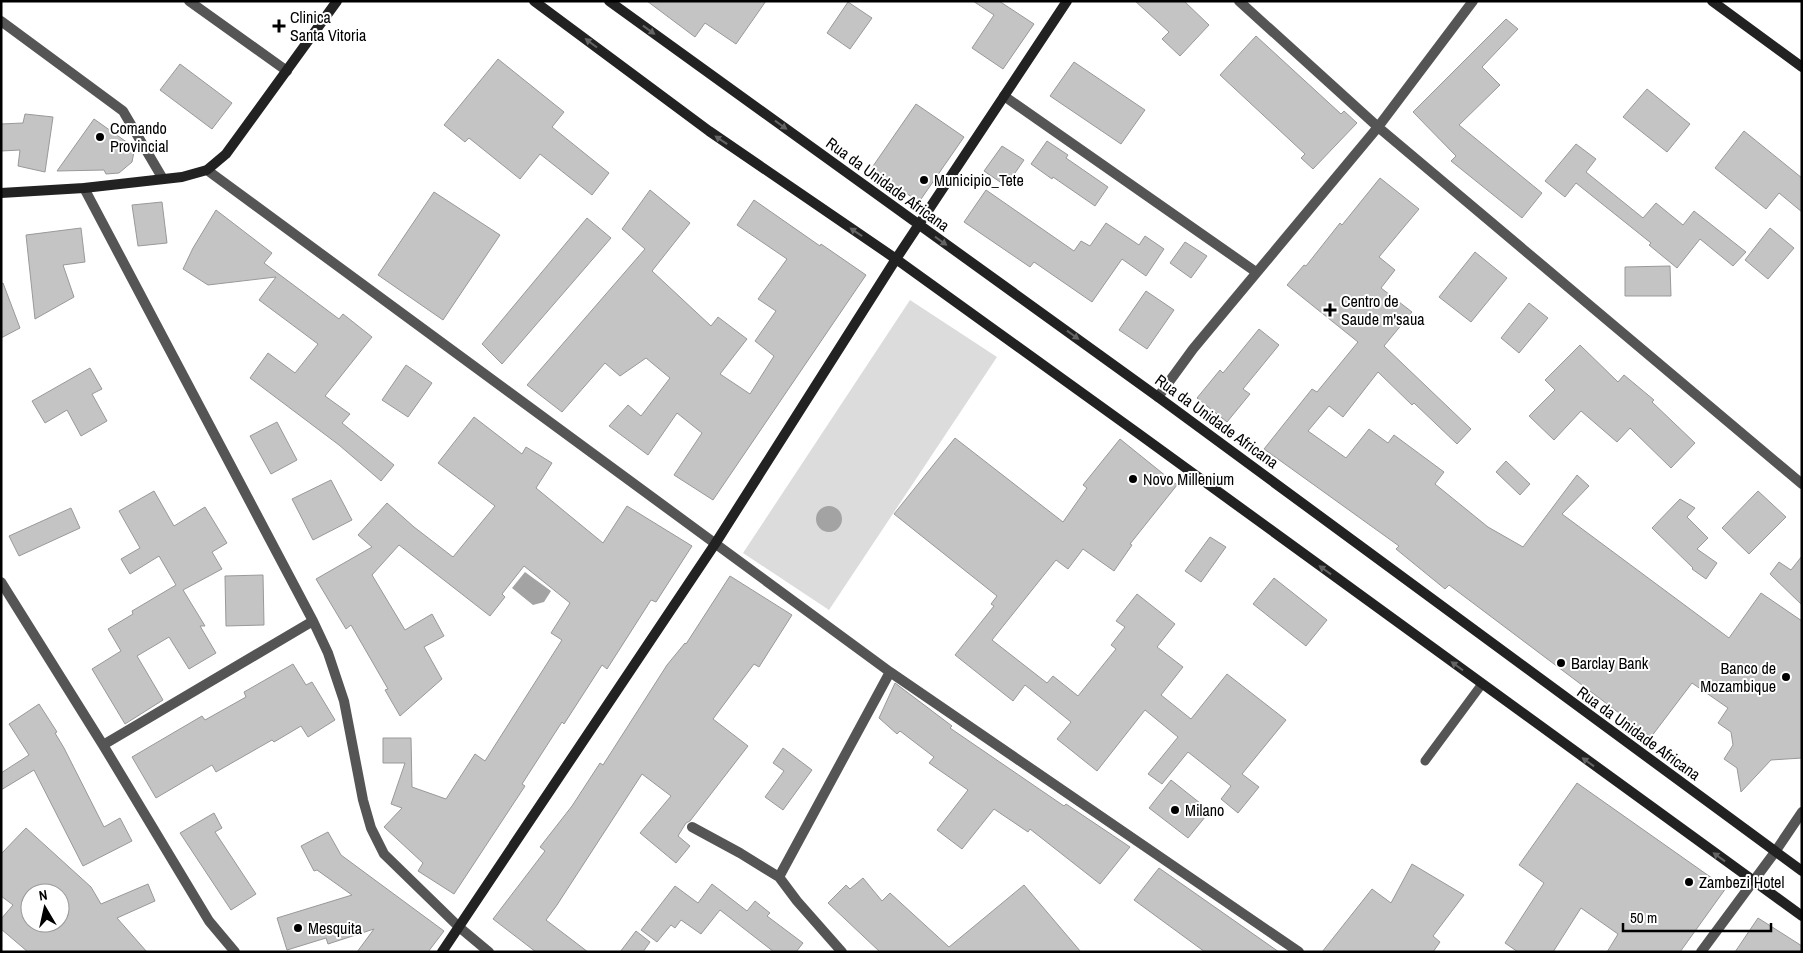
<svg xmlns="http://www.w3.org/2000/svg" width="1803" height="953" font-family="'Archivo Narrow',sans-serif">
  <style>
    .green { fill: #dcdcdc }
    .water { fill: #a3a3a3 }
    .building { fill: #c4c4c4; stroke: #999; fill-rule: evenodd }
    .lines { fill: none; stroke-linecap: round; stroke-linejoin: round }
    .lane { stroke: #555; stroke-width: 9 }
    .street { stroke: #555; stroke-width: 10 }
    .secondary { stroke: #222; stroke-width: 10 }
    .oneway { fill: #646464 }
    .poi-dot { fill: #000; stroke: #fff; stroke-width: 2 }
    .labels { text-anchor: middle; stroke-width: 4; stroke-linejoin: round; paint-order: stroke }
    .poi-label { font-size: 16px; fill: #000; stroke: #fff; text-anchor: start }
    .street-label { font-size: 16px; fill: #000; stroke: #fff }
  </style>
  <rect width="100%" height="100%" fill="#fff"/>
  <path class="green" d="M910,300L997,357L829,610L743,553Z"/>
  <path class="water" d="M816 519a13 13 0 1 1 26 0a13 13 0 1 1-26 0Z
    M525,572L551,591L544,602L533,605L512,588Z"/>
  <path class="building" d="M647,1H766L736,44L705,23L695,37Z
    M973,1H999L1034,24L1003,69L972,48L994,15Z
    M1135,1H1184L1209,25L1180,56L1162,39L1169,32Z
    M848,2L872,18L850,49L827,33Z
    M1506,19L1518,29L1482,67L1500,85L1459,125L1542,193L1522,218L1451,161L1456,156L1413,112Z
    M1256,36L1341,114L1344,111L1357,123L1313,169L1301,158L1305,154L1220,75Z
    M498,59L564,112L552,127L609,173L592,195L540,154L520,179L469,138L465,142L444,125Z
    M1074,62L1145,110L1121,144L1050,96Z
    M180,64L232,103L212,129L160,90Z
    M1647,89L1690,124L1667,152L1623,117Z
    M916,104L964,137L919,202L871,169Z
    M25,114L53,117L45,172L18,166L20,150L1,151V124L23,123Z
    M94,119L128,143L134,152L132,162L119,173L106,174L104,170L57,171Z
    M1744,131L1802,178V212L1779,193L1766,209L1715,168Z
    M1047,141L1068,155L1066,158L1108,187L1095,206L1053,177L1052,179L1031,164Z
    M1576,144L1596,159L1586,172L1643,218L1656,203L1683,225L1694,211L1746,252L1733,266L1700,239L1677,268L1649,245L1651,243L1576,183L1565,197L1545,181Z
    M1002,146L1024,160L1006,186L984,171Z
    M1380,178L1419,209L1379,257L1395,270L1381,288L1412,312L1384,346L1471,429L1457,444L1414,403L1412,405L1378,372L1343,417L1329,406L1308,431L1346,458L1369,429L1388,443L1394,435L1444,472L1435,484L1488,527L1523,547L1577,475L1589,486L1562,514L1729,638L1761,593L1802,621V758L1771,760L1741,792L1737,768L1724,759L1733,745L1731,732L1718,723L1728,708L1692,683L1651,737L1449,585L1445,589L1396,549L1399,546L1264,449L1312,389L1317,392L1358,342L1287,285L1304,265L1306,266L1340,223L1342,225Z
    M650,190L690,223L652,271L711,326L718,317L747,339L720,374L750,394L774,356L755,341L776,311L758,299L787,259L737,225L754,200L820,246L821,244L866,275L713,500L674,475L702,433L677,413L648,455L609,426L628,405L641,416L670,378L646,358L620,376L605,363L562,412L527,385L645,249L622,229Z
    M986,190L1074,251L1081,241L1090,246L1106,223L1139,245L1145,236L1164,249L1146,276L1122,259L1092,302L1034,262L1030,267L964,222Z
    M434,192L500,235L443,320L378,275Z
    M162,202L167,243L138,246L132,205Z
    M216,210L272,253L264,263L339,319L343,314L372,337L325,396L350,414L342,423L394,465L381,481L339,445L250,378L268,353L295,373L318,344L259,300L276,277L208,285L183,269L193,248Z
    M587,218L611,238L502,364L482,344Z
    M81,228L85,262L63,265L74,297L35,319L26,235Z
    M1770,228L1794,248L1768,279L1745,260Z
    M1185,242L1207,256L1191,278L1170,263Z
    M1475,252L1507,278L1471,322L1439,297Z
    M1670,266L1671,296H1625V267Z
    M3,283L20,328L1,338V284Z
    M1146,291L1174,310L1147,349L1119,330Z
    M1529,303L1548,318L1519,353L1501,338Z
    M1259,329L1279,345L1243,389L1250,394L1227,422L1197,398L1220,370L1223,373Z
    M1580,345L1618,382L1624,375L1654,400L1652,402L1695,443L1671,468L1630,428L1617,442L1581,411L1554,440L1529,416L1555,390L1545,380Z
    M406,365L432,383L408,417L382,400Z
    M90,368L102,389L92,394L107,421L81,436L67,410L45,423L32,401Z
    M474,417L522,454L526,447L552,463L536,488L603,543L627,506L692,546L656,602L651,600L607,669L602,665L564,724L562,722L522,784L525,786L454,894L418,871L423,863L384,827L402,808L391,804L405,763H383V738H411L412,787L446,799L475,754L485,761L562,640L551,633L570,603L524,566L502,594L505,597L490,616L399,545L372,575L405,630L432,614L444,636L424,647L442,679L400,716L385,690L388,689L351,625L346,629L316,579L372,547L358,535L387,503L414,527L453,557L495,506L438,463Z
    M277,422L297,460L271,474L250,436Z
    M955,438L1063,522L1087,488L1083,485L1120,439L1177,485L1130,544L1132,545L1114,571L1083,549L1068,569L1056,560L992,640L1047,683L1053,676L1078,696L1116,649L1111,645L1125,627L1116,621L1137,594L1175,624L1157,647L1183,667L1161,695L1191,719L1227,674L1286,720L1242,774L1259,787L1238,813L1221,799L1231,786L1188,752L1162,784L1148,774L1178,737L1145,710L1097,771L1057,739L1071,722L1025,685L1013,701L955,655L994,606L991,604L997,596L894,514Z
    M1506,461L1530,484L1520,495L1496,472Z
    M331,480L352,520L313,540L292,499Z
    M154,491L174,526L205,507L227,543L212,552L222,569L183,590L205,626H200L216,653L189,669L169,637L137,656L163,700L125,724L92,669L121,651L108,629L133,614L132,611L176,585L159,556L130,574L121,559L140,548L119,511Z
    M1758,491L1786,517L1749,554L1722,528Z
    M1680,499L1695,508L1687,517L1708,538L1697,549L1717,563L1706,579L1692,569L1693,568L1652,528Z
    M71,508L80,528L19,556L9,536Z
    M1210,537L1226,547L1201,582L1185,571Z
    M1802,556V605L1770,574L1779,562L1791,570Z
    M263,575L264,625L226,626L225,576Z
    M730,576L792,615L759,667L754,664L713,719L748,746L690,821L686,823L678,836L690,846L676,863L640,833L671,796L642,774L557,905L546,920L588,952H536L493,919L545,851L540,847L572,806L600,763L603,765L667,665L685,643L686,644Z
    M1274,578L1327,620L1306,646L1253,604Z
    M293,664L306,685L312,682L335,720L308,737L301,726L274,742L272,740L216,772L212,765L156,798L132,757L202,716L205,720L246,697L244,692Z
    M895,683L952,726L950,728L1064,806L1066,804L1130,847L1100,884L1030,829L1028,832L994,809L962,849L937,830L968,790L929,763L934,757L900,731L897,734L879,718Z
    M39,704L57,732L55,733L64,748L104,827L120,818L132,841L83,866L34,770L1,790V773L29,755L9,724Z
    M783,748L812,770L783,810L765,797L784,771L773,763Z
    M1171,780L1210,811L1188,838L1149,808Z
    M1577,783L1726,888L1680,952H1607L1618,934L1581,908L1553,952H1518L1505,943L1544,883L1519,865Z
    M214,813L222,828L215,832L256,894L231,910L180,833Z
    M26,828L91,887L101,904L148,884L155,901L117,918L147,952H28L1,929V919L13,905L1,896V854ZM30,893H60V923H30Z
    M328,832L341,855L444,931L428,952H357L374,929L328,944L326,938L287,950L277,918L352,895L317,870L314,871L301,846Z
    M1412,864L1464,895L1433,936L1440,942L1433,952H1322L1372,889L1391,903Z
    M1159,868L1279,952H1205L1134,900Z
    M863,878L882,901L890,893L949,947L1024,885L1081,952H880L828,903L846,885L850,889Z
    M712,884L747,911L755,901L770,913L767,916L803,943L796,952H774L720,910L701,934L681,920L675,928L671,925L657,942L641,930L675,886L698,903Z
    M1758,918L1802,946V952H1735Z
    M636,931L650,942L643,952H620Z"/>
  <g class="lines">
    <path class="lane" d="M1425,761L1482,684"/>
    <path class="street" d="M189,1L287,71
      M1239,1L1378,127L1802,484
      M1,21L123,111L163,179
      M1004,96L1256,272
      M207,170L890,672L1299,952
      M84,188L313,621L328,653L344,701L363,800L371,828L384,854L459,927L489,952
      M1158,397L1193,349L1378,127L1473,1
      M1,582L103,745L209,921L235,952
      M103,745L313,621
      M692,827L740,853L779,877L797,901L842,952
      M779,877L890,672
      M1701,952L1775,852L1802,812"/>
    <path class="secondary" d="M534,1L709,131L896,259L1139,434L1802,916
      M609,1L1158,397L1802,871
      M1712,1L1802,67
      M1,193L84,188L182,177L207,170L226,154L337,1
      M442,952L715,544L896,259L1067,1"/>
  </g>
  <defs><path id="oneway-solid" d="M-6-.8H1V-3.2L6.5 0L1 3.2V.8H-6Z" transform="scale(1.25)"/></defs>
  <g class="oneway">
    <use href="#oneway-solid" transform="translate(649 30) rotate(36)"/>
    <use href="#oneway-solid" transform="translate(591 43) rotate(-143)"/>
    <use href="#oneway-solid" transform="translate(781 125) rotate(36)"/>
    <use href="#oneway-solid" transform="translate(721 140) rotate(-146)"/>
    <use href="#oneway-solid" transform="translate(856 232) rotate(-146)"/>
    <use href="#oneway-solid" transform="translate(941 241) rotate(36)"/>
    <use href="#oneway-solid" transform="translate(1073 335) rotate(36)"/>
    <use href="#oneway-solid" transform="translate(1325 570) rotate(-144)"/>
    <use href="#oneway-solid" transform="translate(1457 666) rotate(-144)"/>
    <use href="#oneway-solid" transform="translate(1588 762) rotate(-144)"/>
    <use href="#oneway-solid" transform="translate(1719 857) rotate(-144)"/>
  </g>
  <g class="poi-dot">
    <path d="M276.5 18.5h5v5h5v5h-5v5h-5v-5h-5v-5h5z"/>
    <circle cx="100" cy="137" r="5"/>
    <circle cx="924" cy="180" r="5"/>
    <path d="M1327.5 302.5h5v5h5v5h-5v5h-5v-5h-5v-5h5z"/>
    <circle cx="1133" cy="479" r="5"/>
    <circle cx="1561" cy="663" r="5"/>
    <circle cx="1786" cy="677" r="5"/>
    <circle cx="1175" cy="810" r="5"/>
    <circle cx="1689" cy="882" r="5"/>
    <circle cx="298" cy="928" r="5"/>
  </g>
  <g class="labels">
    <g class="poi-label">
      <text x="290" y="23">Clinica<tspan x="290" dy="18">Santa Vitoria</tspan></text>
      <text x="110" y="134">Comando<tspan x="110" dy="18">Provincial</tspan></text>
      <text x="934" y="186">Municipio_Tete</text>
      <text x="1341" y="307">Centro de<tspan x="1341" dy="18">Saude m'saua</tspan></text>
      <text x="1143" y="485">Novo Millenium</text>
      <text x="1571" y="669">Barclay Bank</text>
      <text x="1776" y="674" text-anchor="end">Banco de<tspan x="1776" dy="18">Mozambique</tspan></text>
      <text x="1185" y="816">Milano</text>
      <text x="1699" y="888">Zambezi Hotel</text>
      <text x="308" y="934">Mesquita</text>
    </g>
    <g class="street-label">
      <text transform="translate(888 184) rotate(36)" y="6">Rua da Unidade Africana</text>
      <text transform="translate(1217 421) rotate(36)" y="6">Rua da Unidade Africana</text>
      <text transform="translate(1639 733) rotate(36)" y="6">Rua da Unidade Africana</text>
    </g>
  </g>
  <rect width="1803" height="953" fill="none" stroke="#000000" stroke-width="5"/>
  <g transform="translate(45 908) rotate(351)"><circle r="24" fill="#ffffff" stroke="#999999"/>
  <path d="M0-4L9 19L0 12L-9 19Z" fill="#000000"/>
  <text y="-8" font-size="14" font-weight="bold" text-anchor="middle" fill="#000000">N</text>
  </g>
  <path d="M1623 923v8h148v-8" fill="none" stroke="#000000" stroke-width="2.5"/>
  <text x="1630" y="923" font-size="15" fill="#000000" stroke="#ffffff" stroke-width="4" paint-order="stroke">50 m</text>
</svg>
